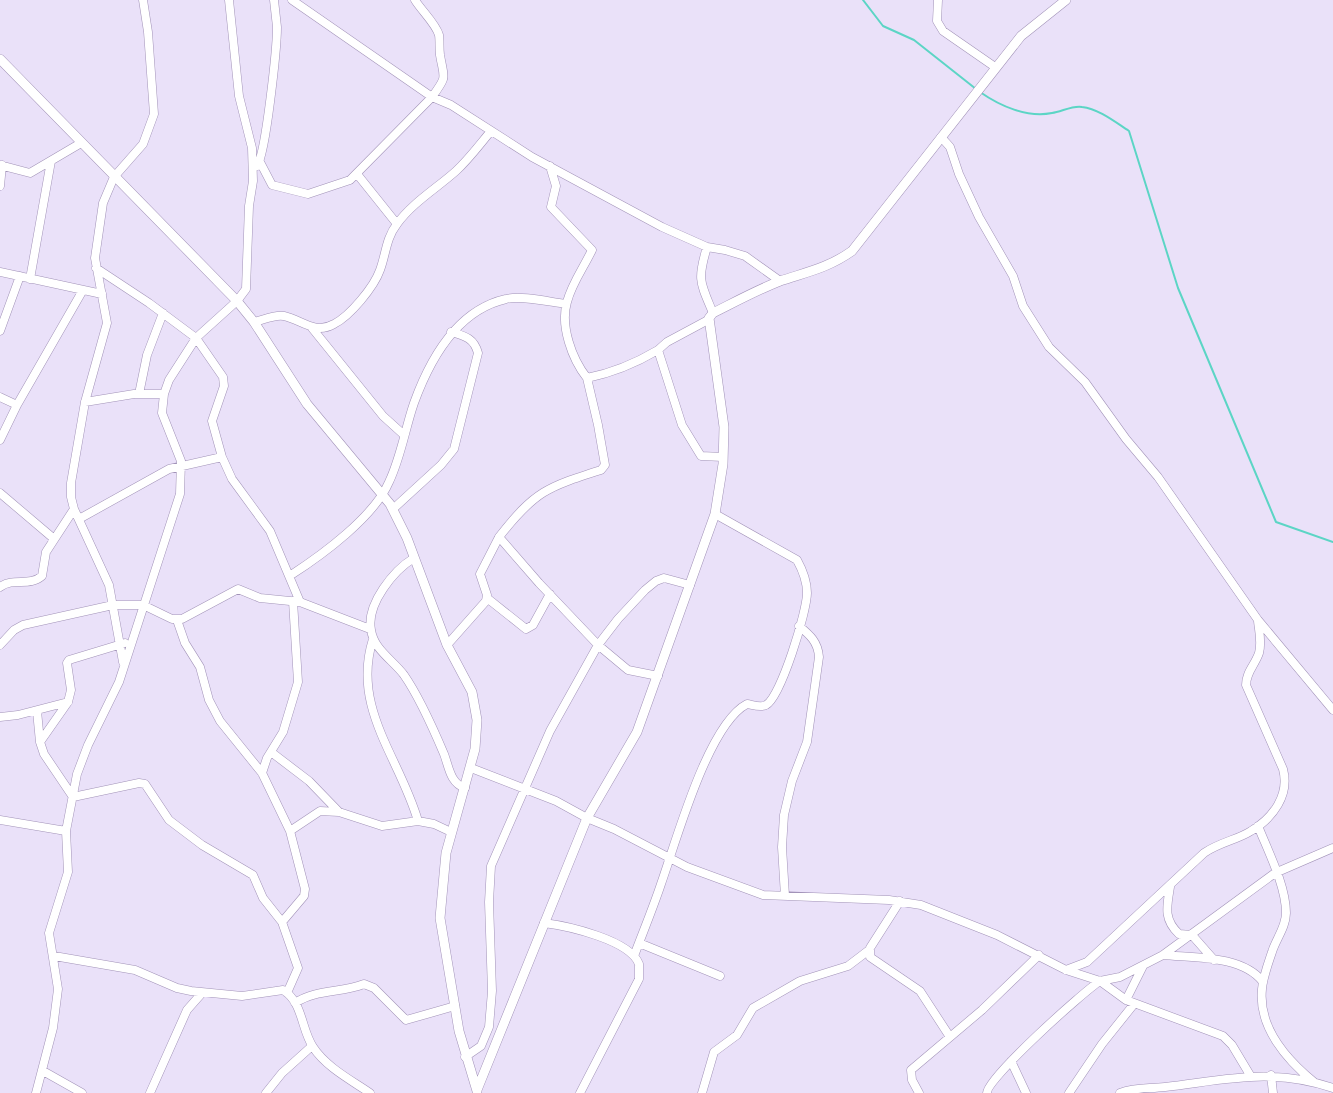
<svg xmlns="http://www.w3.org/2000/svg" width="1333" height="1093" font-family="'Roboto Condensed',sans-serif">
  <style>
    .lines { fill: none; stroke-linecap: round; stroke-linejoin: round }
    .stream { stroke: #5cd5c5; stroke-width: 2 }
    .minor-casing { stroke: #a293b8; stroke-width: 9 }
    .tertiary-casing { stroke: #a293b8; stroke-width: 10 }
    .minor { stroke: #fff; stroke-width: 8 }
    .tertiary { stroke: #fff; stroke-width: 9 }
  </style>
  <rect width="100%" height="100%" fill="#eae1f9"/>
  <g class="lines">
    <path class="stream" d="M863,0L883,26L914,40L976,89
      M980,92C1000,106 1027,118 1052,113C1061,112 1073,105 1082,107C1099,109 1115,122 1129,131L1178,288L1276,522L1333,542"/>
    <defs>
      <path id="minor" d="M292,0L432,97L451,105L532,157L662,227L707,247L725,250L745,256L780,281
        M938,0L937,21L943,31L995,67
        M941,137L950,147L959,174L979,217L1013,276L1023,306L1049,347L1085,382L1126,439L1158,477L1258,620L1333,710
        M260,162L272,185L308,194L350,180L432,97C448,75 444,79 440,55C439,48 440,41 439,35C436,24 421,10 415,0
        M0,165L30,173L81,143
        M257,166C266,153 277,47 277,27C276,18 275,9 274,0
        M550,166L556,186L551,207L592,250C584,267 572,283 567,302C560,326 572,359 587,378C612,373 636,363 658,350
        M357,174L397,224
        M0,186L2,165
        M707,247C697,280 700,282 713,313
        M96,268L149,303L196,338L223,377L224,386L212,421L222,457L232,479L270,531L300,602
        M0,272L102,294
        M30,279L51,161
        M708,320L667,342L658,350L682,425L701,456L723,457
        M254,322C263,320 275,314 284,316C302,320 315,335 334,324C350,316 374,287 380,270C386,254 386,238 397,224C412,203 437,188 456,171C469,159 480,144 491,131
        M312,328L383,416L404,435
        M0,331L20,276
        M139,394L147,355L163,313
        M0,397L17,405
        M85,402L134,394H164
        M0,440L17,405L83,290
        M0,493L53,538
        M393,509L441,465L454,449L478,353C474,338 465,336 451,332
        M79,519L169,469L222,457
        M499,537C535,491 547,487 601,470L605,465L598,425L587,378
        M414,558C394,570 366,604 371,630C374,650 393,660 404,675C420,698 433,728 444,754C449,767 450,783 465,788
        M291,575C322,555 374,517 389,482C401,457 405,429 414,403C430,359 457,310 506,299C521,295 550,302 566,304
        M0,587C14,577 29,587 42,576L46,552L74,509
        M487,598L526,629L533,625L550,594
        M177,620L185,643L200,667L209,700L220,721L262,773L290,831L305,889L304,896L282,922L298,968L287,993
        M373,639C351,708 400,758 418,821L434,824L451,832
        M0,645L14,630L23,625L113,605H143L172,619H182L238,589L260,598L300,602L370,629
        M447,645L486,601L487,595L480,574L499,537L539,583L598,645L628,670L658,676
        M123,662L109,585L74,509L71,497V483L85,402L107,323L95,258L103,203L114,177L143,144L154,114L148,32L143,0
        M37,711L40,742
        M0,717L18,715L68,702
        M271,752L309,781L339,812
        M471,768L556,801L587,818L614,829L687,867L763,895L889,900L921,905L997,935L1066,970L1100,981L1120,977L1163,955L1275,873L1333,848
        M262,773L267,758L283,732L298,682L293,601
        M73,797L139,783L145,784L169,820L202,845L253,875L263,898L282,922
        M73,797L44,754L40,742L68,702L71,690L67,663L69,660L125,643
        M0,820L66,831
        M1258,826C1268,851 1286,886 1286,913C1286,927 1276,939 1272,952C1268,964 1263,977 1262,989C1258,1027 1287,1060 1314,1082
        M290,831L320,811L339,812L382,826L418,821
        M1170,887C1167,906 1163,919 1179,934L1192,935L1214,960
        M785,896L782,847L784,815L792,781L807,742L819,657C818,642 810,635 799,626
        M900,901L870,948V957L920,991L950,1037
        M544,923C568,926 630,940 639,964V979L580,1093
        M639,943L720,976
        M1163,955C1194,958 1242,955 1263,982
        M54,956L135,970L177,988L191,991L242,996L283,990C303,1002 301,1029 313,1047C326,1067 351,1080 370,1093
        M634,956C643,932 653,908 661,884C676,842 708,724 747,704C753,705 761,708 766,705C781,697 807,611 807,593C807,582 802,569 797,560L715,514
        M1143,966L1126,1000L1223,1036L1232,1045L1250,1075
        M1066,970L1087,962L1204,853C1220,842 1237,840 1251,831C1273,818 1290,795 1283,769L1246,685C1246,672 1255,665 1259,653C1262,642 1259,631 1258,621
        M1100,981L1126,1000
        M295,1003C316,989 341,993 364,984L374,988L406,1020L455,1006
        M465,1057L481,1046L489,1027L492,991L489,902L491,866L550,731L598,645L618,619L645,590L656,581L664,578L690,585
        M1011,1061L1026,1093
        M43,1071L82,1093
        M1271,1075L1273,1093
        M36,1093L53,1028L58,989L49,933L68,872L66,831L77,774L88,745L119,682L180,494L181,461L162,413L164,394L169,380L196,338L237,301L246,289L249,206L253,181L252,148L239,96L229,0
        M150,1093L187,1010L202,993
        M266,1093L282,1073L312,1046
        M702,1093L714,1052L737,1035L753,1008L800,981L848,966L869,950
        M919,1093L912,1080L911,1070L982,1010L1039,955
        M987,1093C986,1079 1084,991 1100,981
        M1069,1093L1102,1044L1134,1004
        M1120,1093C1135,1087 1149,1089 1165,1087C1225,1080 1273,1067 1333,1088"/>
      <path id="tertiary" d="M0,59L237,301L254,322L307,404L390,504L407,538L447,645L472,692L477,720L475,749L446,853L440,918L459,1031L477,1091
        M477,1090L587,818L637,732L715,514L723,464L724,427L709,318L713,313C735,302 757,290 780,281C807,272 828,268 852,251L1021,36L1066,0"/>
    </defs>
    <use href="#minor" class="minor-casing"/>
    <use href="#tertiary" class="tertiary-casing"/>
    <use href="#minor" class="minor"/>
    <use href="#tertiary" class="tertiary"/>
  </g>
</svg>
